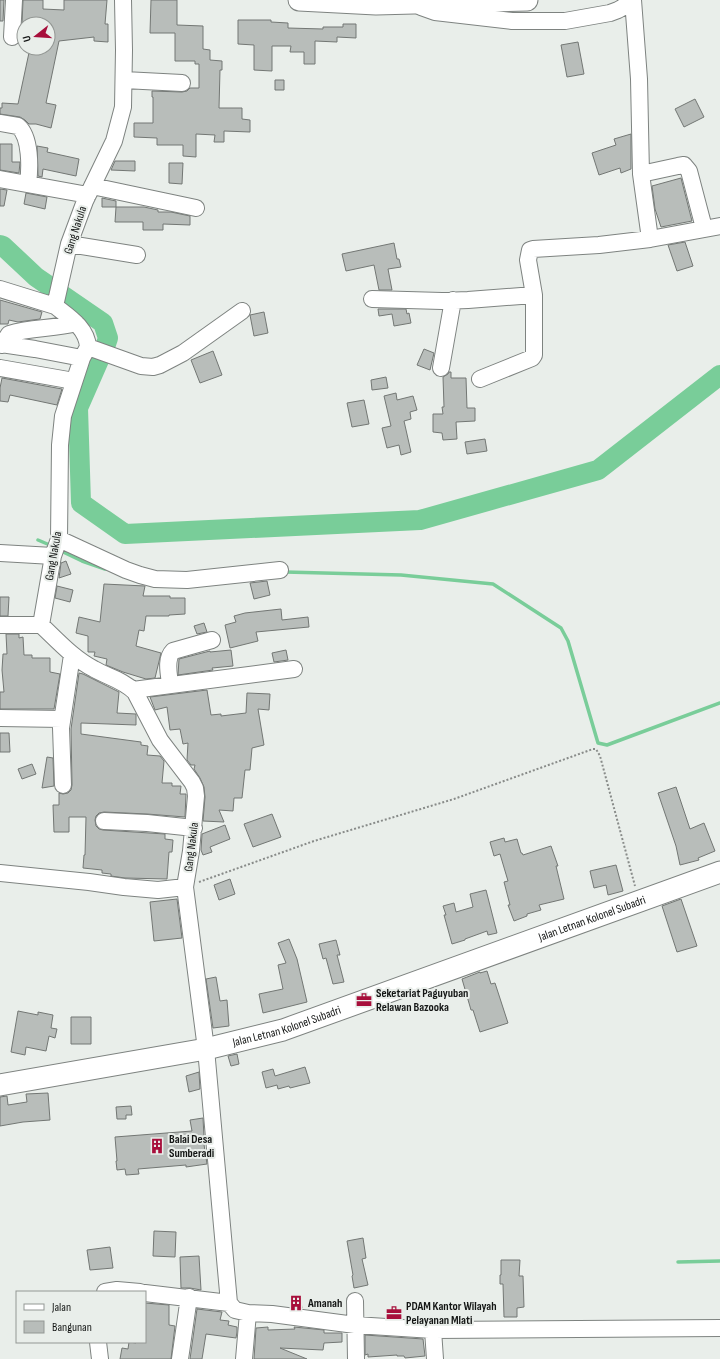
<svg xmlns="http://www.w3.org/2000/svg" width="720" height="1359" font-family="'Sofia Sans Condensed',sans-serif">
  <style>
    .lines { fill: none; stroke-linecap: round; stroke-linejoin: round }
    .stream { stroke: #79cd99; stroke-width: 3.5 }
    .river { stroke: #79cd99; stroke-width: 20 }
    .building { fill: #b8bdba; stroke: #737774 }
    .minor-casing { stroke: #7e8380; stroke-width: 18 }
    .major-casing { stroke: #7e8380; stroke-width: 23 }
    .path { stroke: #888b89; stroke-width: 2; stroke-dasharray: 2 2; stroke-linecap: butt }
    .minor { stroke: #fff; stroke-width: 16 }
    .major { stroke: #fff; stroke-width: 21 }
    .labels { text-anchor: middle; stroke-width: 4; stroke-linejoin: round; paint-order: stroke }
    .street-label { font-size: 12px; fill: #131514; stroke: #e9eeea }
    .poi-label { font-size: 12px; font-weight: bold; fill: #131514; stroke: #e9eeea; text-anchor: start }
  </style>
  <rect width="100%" height="100%" fill="#e9eeea"/>
  <g class="lines">
    <path class="stream" d="M38,540L52,546
      M59,550L82,561L105,569
      M285,572L401,575L493,584L561,628L568,641L598,743L607,745L720,703
      M678,1262L720,1261"/>
    <path class="river" d="M0,245L3,246L36,277L103,323L108,338L106,344
      M99,360L78,408L81,503L125,534L420,520L598,470L720,375"/>
  </g>
  <path class="building" d="M0,0H4L3,21H0Z
    M23,0H43V9L64,10V0H107L105,24H108V42L94,41V37L59,41L46,103L56,105L51,128L36,124H29L25,120L20,117L0,114V108H2V103L18,104L30,48H48V24H22Z
    M151,0H177V25L203,26V49L210,50V60L222,61V70H220L219,108H242V119L250,120V132L224,131V142H214L215,135L196,134V157L183,156V145H157V138L134,137V123H153V97H152V91L182,92L187,91L190,88H199V64H195V61H175V33H150Z
    M238,20H271V22L288,23V28L323,29V27H343V24H356V38L337,37V42L315,41V64H304V52H290L291,46H272V71L254,70V45L238,44Z
    M578,42L584,74L567,77L561,45Z
    M275,80H284V90H275Z
    M695,99L704,117L684,127L675,109Z
    M631,134V169L621,173L620,168L599,175L592,153L616,145L614,139Z
    M0,144H12V162H20L19,173L0,170Z
    M37,146L48,148L47,152L79,159L76,176L43,169L42,177L38,176Z
    M115,161H135V171L111,170Z
    M169,163H183L182,184L169,183Z
    M681,178L692,221L661,227L655,209L652,186Z
    M0,189L7,190L4,206H0Z
    M26,193L47,197L45,209L24,204Z
    M102,198L116,201V207H102Z
    M116,207H144L158,210V212H171L190,216V225L163,224V230H143V222H115Z
    M685,242L693,266L677,271L668,245Z
    M394,243L397,259H399L401,267L388,269L392,290H379L374,265L346,271L342,254Z
    M0,300L42,312L40,319L18,322L9,320L8,324H0Z
    M378,309H406L407,314L409,313L411,323L394,326L392,314L379,316Z
    M264,312L268,333L254,336L250,315Z
    M424,349L434,353L430,370L417,365Z
    M213,351L222,375L200,383L191,360Z
    M449,372H451V378H466L467,408H475V421L456,422L457,439L443,440L442,433L433,432V414H443L442,407H444L443,377L448,374Z
    M386,377L388,388L372,390L371,380Z
    M2,378L62,389L57,405L10,395L8,402L0,401V388Z
    M396,393L397,400L413,396L417,410L410,412L411,419L404,421L411,452L401,455L399,445L387,448L382,428L391,426L384,396Z
    M364,400L369,424L352,427L347,403Z
    M485,439L487,451L467,454L465,442Z
    M66,561L71,574L59,578L61,563Z
    M267,581L270,595L254,599L250,583Z
    M104,584L145,586L143,596H170V598H185V614L169,615V616H146L144,631L139,630L136,646L161,653L155,678L146,679L123,672L106,665L107,659L94,656L95,652H88V636L76,633L79,617L100,622Z
    M57,586L73,590L70,602L55,598Z
    M0,597H9L8,616H0Z
    M281,609L282,620L308,617L309,627L256,632L258,641L230,648L225,625L236,622L234,616L245,613Z
    M204,623L207,632L197,634L194,626Z
    M6,634H19V638L23,637L24,655H32V658H50V672L60,674L54,709H0V692H4L2,670L3,654H7Z
    M231,650L233,666L212,668L213,670L178,675L179,659L210,651V652Z
    M286,650L288,660L274,662L272,653Z
    M79,673L83,674L119,692L117,713L136,714V725L81,723V734L141,742V745L148,746L147,755L160,756L164,761L162,783H172V786H181L180,794H186L185,817L147,814L104,812L99,813L96,816L95,820L96,826L99,829L103,830L165,834V839L173,840L172,852H169L167,879L125,878L111,876V874L102,873V870L83,868L84,855H85L86,817H69V832H54L53,805H59V793L63,794L68,793L71,790L72,785L71,729Z
    M207,690L211,715L221,714V716L246,713L247,693L270,694L269,710L258,709L264,745L252,748L250,770H245L242,798H234L233,811L219,810L224,822L203,821L205,797L204,787L200,778L194,769L195,765H191L187,760L188,743L183,744L180,729L170,730L167,707L155,710L150,697Z
    M0,733H9L10,752H0Z
    M47,757L53,758L54,786L42,788Z
    M32,764L36,774L22,779L18,769Z
    M676,787L690,829L704,823L715,851L698,858L699,860L680,865L676,846L658,793Z
    M272,814L281,837L253,847L244,824Z
    M225,825L230,839L210,847L212,852L203,855L201,850L202,834Z
    M504,838L505,842L517,839L521,853H522L523,855L551,846L558,866H556L564,899L539,905L541,910L527,914V916L514,921L508,905H510L504,882L508,881L500,854L494,856L490,842Z
    M616,865L623,891L608,895L606,885L594,888L590,871Z
    M230,879L235,894L219,900L214,885Z
    M486,890L497,933L488,935L487,931L465,939V940L452,944L444,915H446L443,906L454,903L456,912L473,907L470,894Z
    M177,899L182,938L154,941L150,902Z
    M681,899L697,946L677,952L662,906Z
    M289,939L297,959L307,1002L263,1013L259,994L283,989L278,965L286,963L278,943Z
    M336,940L340,955H337L344,982L333,984L326,958L323,959L319,944Z
    M487,971L491,984L495,983L508,1023L480,1032L473,1010H471L462,979L480,972V973Z
    M216,977L220,1001L227,1000L229,1026L213,1028L206,979Z
    M18,1011L38,1015V1012L53,1015L51,1028L57,1029L55,1038L49,1036L46,1051L26,1047L25,1055L11,1052Z
    M71,1017H91V1044H71Z
    M237,1054L239,1064L231,1066L228,1056Z
    M305,1067L310,1083L290,1088L289,1086L278,1089L277,1085L266,1088L262,1072L273,1069L275,1076Z
    M199,1072L200,1089L189,1092L186,1076Z
    M48,1093L50,1120L23,1122L0,1126V1097L7,1096L8,1105L27,1102L26,1094Z
    M131,1106L132,1115H126V1119H117L116,1107Z
    M203,1118L204,1137L203,1138L207,1164L186,1167V1165L138,1169L139,1174L126,1175L125,1169L117,1170L116,1161H117L115,1137L192,1131L190,1120Z
    M154,1231L176,1232L175,1257L153,1256Z
    M363,1238L366,1258L362,1259L368,1285L354,1288L352,1276L353,1275L347,1241Z
    M110,1247L113,1268L90,1270L87,1250Z
    M199,1256L201,1290L190,1288H181L180,1257Z
    M501,1260H520L519,1276H523L524,1307L517,1308V1317H504L503,1284H500V1275H501Z
    M300,1296L302,1308L292,1307L291,1297Z
    M145,1303L169,1305V1325L175,1326L171,1359H120L122,1348L128,1349L129,1342L136,1343V1342H145Z
    M197,1309L222,1312L220,1320L229,1321L228,1325L237,1327V1332L236,1338L206,1334L202,1359H190Z
    M268,1327V1330L295,1329L294,1327L324,1330V1333H342V1342L324,1343L323,1350L280,1348L307,1359H254L256,1328Z
    M365,1335L423,1339L425,1356L405,1358L404,1356H397V1355L368,1357V1354L365,1355Z"/>
  <g class="lines">
    <defs>
      <path id="minor" d="M123,0L124,50L123,107L114,141L85,201L69,244L55,306C69,317 87,328 88,347L82,358L63,416L60,445L59,539L53,556L41,625C58,641 73,658 94,669C108,677 123,680 135,692L160,740L192,782L195,788L196,796L191,851L185,887L206,1049L229,1303L235,1310L248,1313L272,1314L355,1325L433,1330L720,1328
        M633,0L639,79L641,174L650,239
        M421,7L435,12L512,21H565L610,13L618,10L625,6L627,0
        M12,37L14,0
        M124,80L182,83
        M0,123L18,126C31,137 30,168 28,184
        M641,174L678,166L684,165L689,171L704,228
        M0,179L88,195
        M92,186L196,208
        M69,244L137,255
        M0,289L55,306
        M372,299L442,301L468,300L534,295
        M0,344L35,349L82,358
        M2,345L9,334C31,327 54,329 76,323
        M88,347L141,366L153,367L160,365L183,353L242,311
        M0,368L74,381
        M441,368L453,300
        M480,379L532,358L534,355V295L528,260L530,250L533,249L599,245L650,239L720,226
        M59,539L126,570L140,575L155,579L187,580L280,570
        M0,553L53,556
        M0,625H41
        M170,684C169,674 165,659 173,651L212,640
        M133,690L294,669
        M0,718L62,719
        M63,785L61,728L72,655
        M104,821L147,823L194,828
        M0,873L89,882L124,887L158,890L185,887
        M105,1292L117,1290L140,1292
        M145,1293L229,1303
        M355,1301L356,1359
        M433,1330L435,1359
        M98,1342L100,1359
        M180,1359L189,1297
        M244,1359L248,1313"/>
      <g id="major">
        <path d="M299,0L376,4L527,0"/>
        <path id="s1" d="M0,1085L206,1049L283,1030L720,872"/>
      </g>
    </defs>
    <use href="#minor" class="minor-casing"/>
    <use href="#major" class="major-casing"/>
    <path class="path" d="M199,882L314,841L454,799L593,749H596L600,756L635,886"/>
    <use href="#minor" class="minor"/>
    <use href="#major" class="major"/>
  </g>
  <defs>
    <symbol id="office-bare" viewBox="-9 -9 18 18"><path d="M-6-3h4V-5.5h4V-3h4V5H-6ZM-1-4.5V-3h2v-1.5ZM-6 0V1H6V0Z" fill="#a70f3b" stroke="#e9eeea" stroke-width="2.5" paint-order="stroke"/></symbol>
    <symbol id="building-bare" viewBox="-9 -9 18 18"><path d="M-4-6H4V6H1V3H-1V6H-4ZM-2.5-4.3h1.7v1.8h-1.7ZM.8-4.3h1.7v1.8H.8ZM-2.5-1h1.7V.8h-1.7ZM.8-1h1.7V.8H.8Z" fill="#a70f3b" stroke="#e9eeea" stroke-width="2.5" paint-order="stroke"/></symbol>
  </defs>
  <g fill-rule="evenodd">
    <use href="#office-bare" x="353" y="989" width="22" height="22"/>
    <use href="#building-bare" x="146" y="1135" width="22" height="22"/>
    <use href="#building-bare" x="285" y="1292" width="22" height="22"/>
    <use href="#office-bare" x="383" y="1302" width="22" height="22"/>
  </g>
  <g class="labels">
    <g class="street-label">
      <text transform="translate(75 230) rotate(-72)" y="4">Gang Nakula</text>
      <text transform="translate(53 556) rotate(-80)" y="4">Gang Nakula</text>
      <text transform="translate(191 847) rotate(-83)" y="4">Gang Nakula</text>
      <text dy="4" stroke="none"><textPath href="#s1" startOffset="617">Jalan Letnan Kolonel Subadri</textPath></text>
      <text dy="4" stroke="none"><textPath href="#s1" startOffset="293">Jalan Letnan Kolonel Subadri</textPath></text>
    </g>
    <g class="poi-label">
      <text x="376" y="997">Seketariat Paguyuban<tspan x="376" dy="14">Relawan Bazooka</tspan></text>
      <text x="169" y="1143">Balai Desa<tspan x="169" dy="14">Sumberadi</tspan></text>
      <text x="308" y="1307">Amanah</text>
      <text x="406" y="1310">PDAM Kantor Wilayah<tspan x="406" dy="14">Pelayanan Mlati</tspan></text>
    </g>
  </g>
  <rect x="16" y="1291" width="130" height="52" fill="#e9eeea" stroke="#939794"/>
  <rect x="24" y="1304" width="20" height="6" fill="#ffffff" stroke="#939794"/>
  <text x="52" y="1311" font-size="12" fill="#131514">Jalan</text>
  <rect x="24" y="1321" width="20" height="12" fill="#b8bdba" stroke="#939794"/>
  <text x="52" y="1331" font-size="12" fill="#131514">Bangunan</text>
  <g transform="translate(36 36) rotate(253)"><circle r="19" fill="#e9eeea" stroke="#939794"/>
  <path d="M0-3L7 15L0 10L-7 15Z" fill="#a70f3b"/>
  <text y="-6" font-size="11" font-weight="bold" text-anchor="middle" fill="#131514">U</text>
  </g>
</svg>
